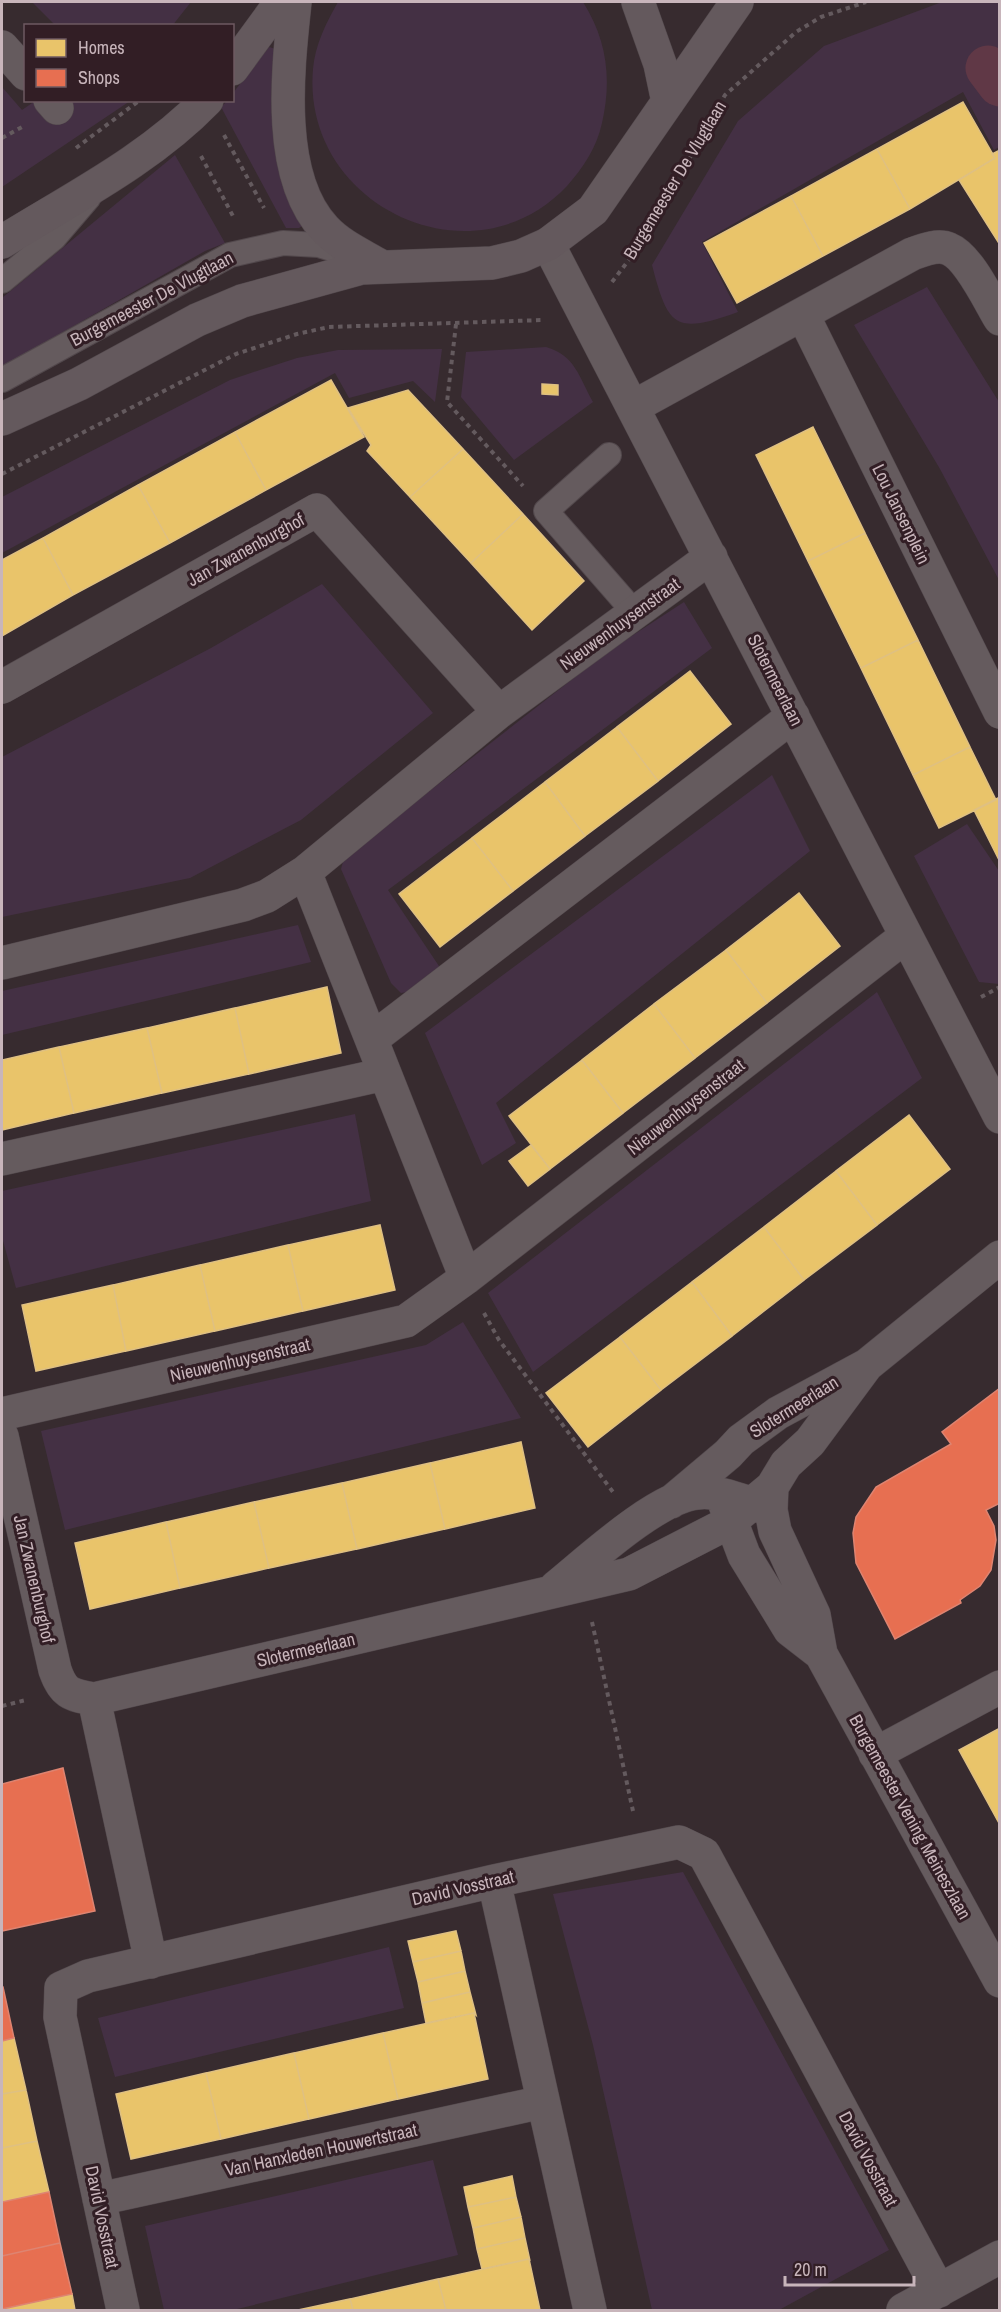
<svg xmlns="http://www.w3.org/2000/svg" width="1001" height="2312" font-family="'Archivo Narrow',sans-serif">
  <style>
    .green { fill: #443044 }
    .homes { fill: #e9c46a; stroke: #dfc082; stroke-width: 1.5 }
    .shops { fill: #e76f51; stroke: #de8471; stroke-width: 1.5 }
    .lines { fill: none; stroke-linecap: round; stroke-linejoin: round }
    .canal { stroke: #603846; stroke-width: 45 }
    .lane-casing { stroke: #52484c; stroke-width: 26 }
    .street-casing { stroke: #52484c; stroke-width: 34 }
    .secondary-casing { stroke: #52484c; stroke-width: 34 }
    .path { stroke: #645a5e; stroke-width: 4; stroke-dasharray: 4.5 4.5; stroke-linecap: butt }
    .lane { stroke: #655b5e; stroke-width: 24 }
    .street { stroke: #655b5e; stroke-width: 33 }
    .secondary { stroke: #64595d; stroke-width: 33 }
    .labels { text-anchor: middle; stroke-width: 6; stroke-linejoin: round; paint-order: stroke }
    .street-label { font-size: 18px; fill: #c8b5bb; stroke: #321e25 }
  </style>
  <rect width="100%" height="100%" fill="#372b2f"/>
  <path class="green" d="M32,2H191L172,26L55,25Z
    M338,2H583C607,40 612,79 602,123C597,147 583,168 567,186C472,287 301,205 313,69C315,45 326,23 338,2Z
    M942,2H999V71L990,77L999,92V147L994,150L963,92L702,242L738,312C675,335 668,327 652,265L738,121L824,46Z
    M269,47L276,49L302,226L299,228H286L221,107L227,101L232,100L233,93Z
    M2,87L22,110L35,101H130L2,187Z
    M175,155L225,243L205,251L2,367V298Z
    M927,287L999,402V580L940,469L854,325Z
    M546,347C575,355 579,377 593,402L514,460L461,397L466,352Z
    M442,349L435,402L413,381L349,398L335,373L2,553V497L230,380L260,370L297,358L338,350Z
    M322,584L433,713L301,820L190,878L2,917V757L211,648Z
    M684,602L712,648L388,890L443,972L415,991L401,993L391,983L341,869L344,858L607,652Z
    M772,775L810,851L496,1103L516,1143L482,1165L425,1033Z
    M967,824L999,871V984L979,982L914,856Z
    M298,925L311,962L2,1035V991Z
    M877,992L922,1078L533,1372L488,1293Z
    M355,1114L371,1201L16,1288L2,1237V1191Z
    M463,1322L521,1418L65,1530L41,1431L426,1345Z
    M683,1872L889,2250L779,2310H652L593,2045L553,1894Z
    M389,1947L404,2008L115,2077L98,2018Z
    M433,2160L458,2255L233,2310H164L145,2226Z"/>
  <path class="homes" d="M963,102L995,158L910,209L877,149Z
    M877,149L910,209L823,256L791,196Z
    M1000,150V245L959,180L995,158L992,154Z
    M791,196L823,256L737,303L704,243Z
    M331,380L364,437L266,490L235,432Z
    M542,384L558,385V395L542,394Z
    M408,390L463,449L410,497L367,451L371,445L348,408Z
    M813,427L865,533L808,561L756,455Z
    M235,432L266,490L170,543L138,485Z
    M463,449L523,514L471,563L410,497Z
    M138,485L170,543L73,595L43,538Z
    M523,514L584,581L532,630L471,563Z
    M865,533L918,640L861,668L808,561Z
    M43,538L73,595L2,636V560Z
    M918,640L970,747L913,775L861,668Z
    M690,671L731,724L658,781L617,727Z
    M617,727L658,781L585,836L545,782Z
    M970,747L996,800L939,828L913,775Z
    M545,782L585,836L513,891L472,838Z
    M1000,797V862L974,810Z
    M472,838L513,891L440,947L399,894Z
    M799,893L840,946L767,1003L726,950Z
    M726,950L767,1003L695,1058L654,1004Z
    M327,987L341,1053L249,1074L235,1008Z
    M654,1004L695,1058L623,1113L582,1060Z
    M235,1008L249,1074L162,1093L147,1028Z
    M147,1028L162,1093L74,1113L59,1047Z
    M59,1047L74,1113L2,1130V1060Z
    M582,1060L623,1113L550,1169L509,1116Z
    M909,1115L950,1169L877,1225L836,1171Z
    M531,1145L550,1169L528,1186L509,1161Z
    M836,1171L877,1225L804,1280L764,1227Z
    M380,1225L395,1290L303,1311L288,1245Z
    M764,1227L804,1280L732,1336L692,1282Z
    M288,1245L303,1311L215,1331L200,1265Z
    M200,1265L215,1331L126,1351L113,1285Z
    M692,1282L732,1336L661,1390L620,1337Z
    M113,1285L126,1351L36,1371L22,1305Z
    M620,1337L661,1390L588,1447L546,1393Z
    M521,1442L535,1508L445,1529L430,1463Z
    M430,1463L445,1529L357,1549L342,1483Z
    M342,1483L357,1549L269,1568L254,1502Z
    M254,1502L269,1568L180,1588L166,1522Z
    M166,1522L180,1588L90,1609L75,1543Z
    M1000,1728V1825L959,1750Z
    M456,1931L461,1951L413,1962L408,1941Z
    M461,1951L465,1971L418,1982L413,1962Z
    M465,1971L470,1992L422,2003L418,1982Z
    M470,1992L476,2015L474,2013L426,2023L422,2003Z
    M474,2013L488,2079L398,2099L383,2033Z
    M383,2033L398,2099L309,2119L294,2053Z
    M14,2038L26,2090L2,2094V2041Z
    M294,2053L309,2119L221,2139L206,2073Z
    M206,2073L221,2139L131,2159L116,2094Z
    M26,2090L37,2141L2,2148V2094Z
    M37,2141L49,2192L2,2202V2148Z
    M512,2176L516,2197L468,2207L464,2187Z
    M516,2197L521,2217L473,2228L468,2207Z
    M521,2217L525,2238L477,2249L473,2228Z
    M525,2238L530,2261L529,2259L482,2269L477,2249Z
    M529,2259L540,2310H446L438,2279Z
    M438,2279L446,2310H353L350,2299Z
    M72,2294L75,2310H2V2309Z
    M350,2299L353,2310H298Z"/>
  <path class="shops" d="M1000,1388V1503L986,1510L994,1526L996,1540L991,1570L980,1586L960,1600L961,1603L895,1639L856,1563L853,1533L856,1517L876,1487L951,1444L942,1432Z
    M63,1768L95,1911L2,1931V1784Z
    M3,1987L14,2038L2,2041V1987Z
    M49,2192L60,2243L2,2256V2202Z
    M60,2243L72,2294L2,2309V2256Z"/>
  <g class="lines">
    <path class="canal" d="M988,68L1000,84"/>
    <defs>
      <path id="lane" d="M2,281L54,238L89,197
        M2,380L230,255L283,243L319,245L348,254
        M609,455L546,511L635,613"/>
      <path id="street" d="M2,47L26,74
        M50,100L57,108
        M548,244L1000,1117
        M803,315L1000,712
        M633,407L912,254C923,250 938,244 949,249C969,257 989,301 1000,319
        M2,687L317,510L499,712
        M305,872L466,1278
        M2,963L243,905L267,896L305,872L499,712L711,557
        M372,1039L793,716
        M2,1159L385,1074
        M867,1365L810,1442L786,1464L772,1487L771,1510L775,1531L814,1615L821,1654L1000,1981
        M2,1414L406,1321L466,1278L906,936
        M2,1436L55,1670C63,1693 70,1695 94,1699L629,1574L730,1522L772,1487
        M671,1502L728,1454L741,1440L778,1413L867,1365L1000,1257
        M724,1502L744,1555L790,1630L821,1654
        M556,1587C588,1561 657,1497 697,1493C722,1490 746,1503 769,1509
        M94,1699L151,1962
        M875,1754L1000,1687
        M494,1881L590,2310
        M99,2199L543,2102
        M123,2310L60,2017L61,1988L88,1976L494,1881L679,1842L704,1854L939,2291
        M903,2310L1000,2257"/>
      <path id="secondary" d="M295,2C288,68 275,176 325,229C340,245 360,254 379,265
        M638,2L660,64L668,102
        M232,69L281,2
        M2,242C71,199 149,160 207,100
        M2,419L79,384L197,320L242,301L361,268L492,263L521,256L548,244L593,210L737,2"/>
    </defs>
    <use href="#lane" class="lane-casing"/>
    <use href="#street" class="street-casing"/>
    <use href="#secondary" class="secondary-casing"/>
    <path class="path" d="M224,135L264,208
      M2,138L22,127
      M76,148L140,100
      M201,156L234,218
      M612,282L644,240L725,95L796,32L821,17L866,2
      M456,324L447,402L523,486
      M2,474L236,354L297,334L329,327L544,320
      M981,997L1000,987
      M484,1313L499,1340L613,1492
      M592,1622L633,1811
      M2,1706L26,1700"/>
    <use href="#lane" class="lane"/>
    <use href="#street" class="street"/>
    <use href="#secondary" class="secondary"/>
  </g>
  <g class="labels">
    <g class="street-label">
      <text transform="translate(675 180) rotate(-59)" y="6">Burgemeester De Vlugtlaan</text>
      <text transform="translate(152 299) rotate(-28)" y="6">Burgemeester De Vlugtlaan</text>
      <text transform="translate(901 514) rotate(64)" y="6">Lou Jansenplein</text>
      <text transform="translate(246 550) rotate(-29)" y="6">Jan Zwanenburghof</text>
      <text transform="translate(620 624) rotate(-36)" y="6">Nieuwenhuysenstraat</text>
      <text transform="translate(775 680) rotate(63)" y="6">Slotermeerlaan</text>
      <text transform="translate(686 1107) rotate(-38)" y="6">Nieuwenhuysenstraat</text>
      <text transform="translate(240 1360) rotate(-13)" y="6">Nieuwenhuysenstraat</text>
      <text transform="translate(794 1407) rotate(-32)" y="6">Slotermeerlaan</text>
      <text transform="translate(34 1579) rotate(77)" y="6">Jan Zwanenburghof</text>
      <text transform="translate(306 1650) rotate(-13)" y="6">Slotermeerlaan</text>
      <text transform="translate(910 1817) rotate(61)" y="6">Burgemeester Vening Meineszlaan</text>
      <text transform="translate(463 1888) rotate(-13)" y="6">David Vosstraat</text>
      <text transform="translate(321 2150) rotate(-12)" y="6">Van Hanxleden Houwertstraat</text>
      <text transform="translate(868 2159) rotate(62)" y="6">David Vosstraat</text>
      <text transform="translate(102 2217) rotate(78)" y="6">David Vosstraat</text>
    </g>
  </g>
  <rect width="1001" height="2312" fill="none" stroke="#c8b5bb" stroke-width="6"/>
  <rect x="24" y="24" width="210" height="78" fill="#321e25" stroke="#6e5a61" stroke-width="1.5"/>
  <rect x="36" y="39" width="30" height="18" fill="#e9c46a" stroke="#6e5a61" stroke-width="1.5"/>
  <text x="78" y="54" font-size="18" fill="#c8b5bb">Homes</text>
  <rect x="36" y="69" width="30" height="18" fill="#e76f51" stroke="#6e5a61" stroke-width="1.5"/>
  <text x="78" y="84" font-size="18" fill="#c8b5bb">Shops</text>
  <path d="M785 2276v9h129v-9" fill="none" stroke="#c8b5bb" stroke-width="3"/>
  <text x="794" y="2276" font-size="18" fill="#c8b5bb" stroke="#321e25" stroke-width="4.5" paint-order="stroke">20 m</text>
</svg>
